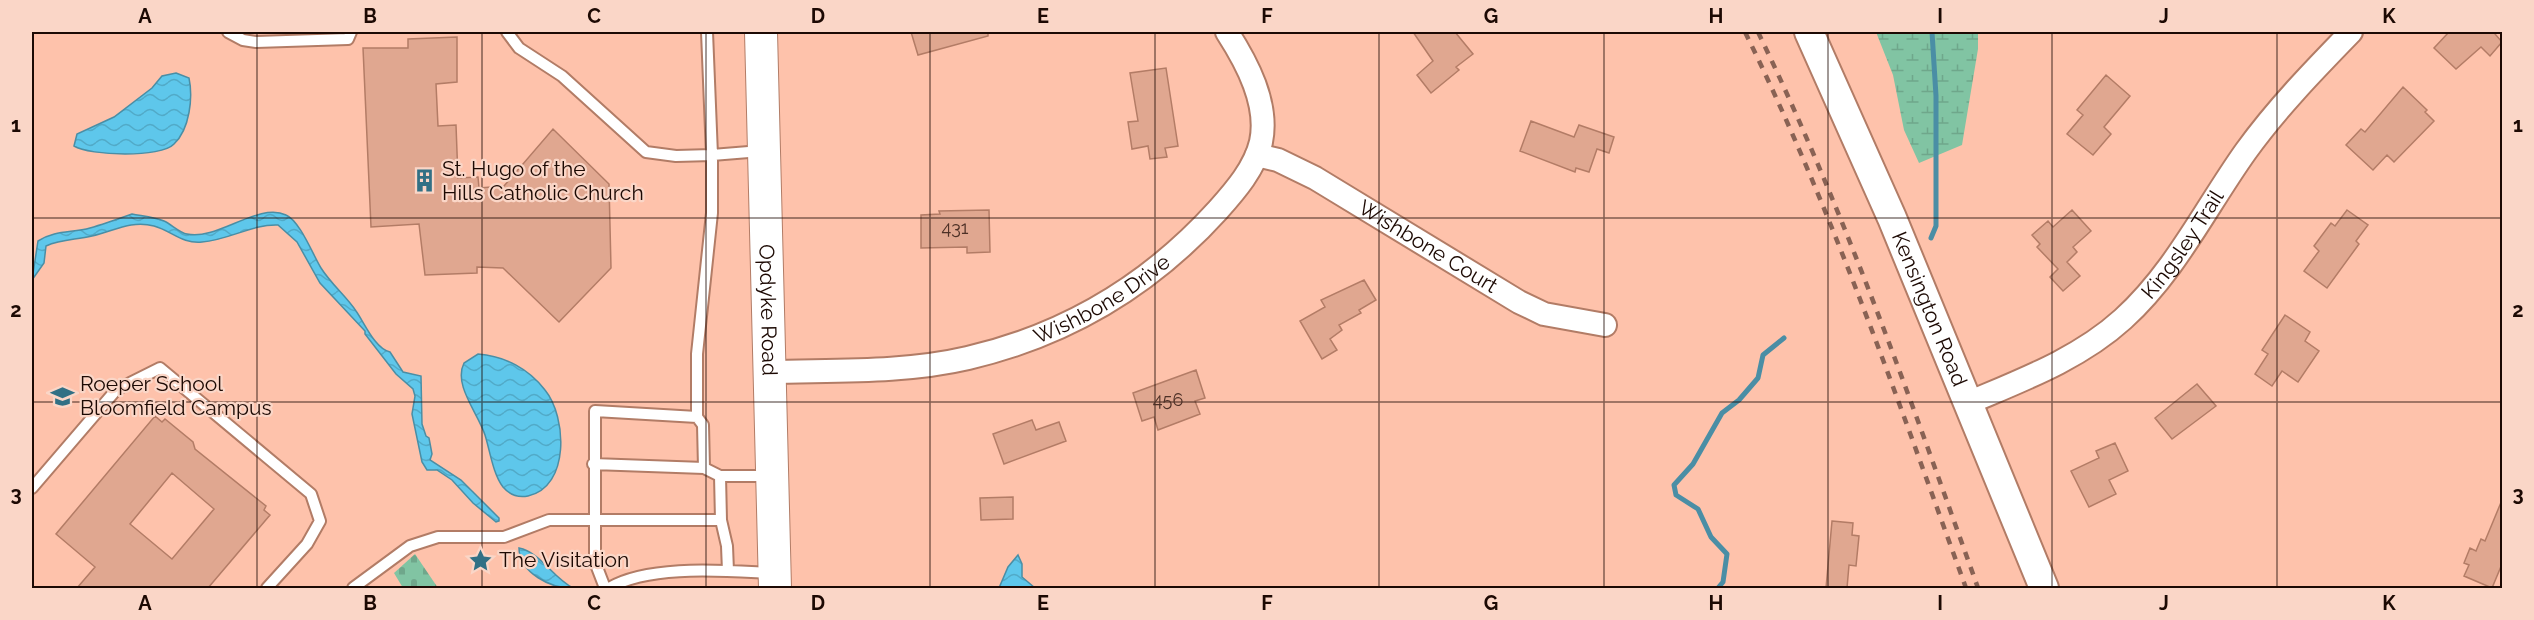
<svg xmlns="http://www.w3.org/2000/svg" width="2534" height="620" font-family="Raleway,sans-serif">
  <style>
    .wetland { fill: url(#wetland-marsh) }
    .cemetery { fill: url(#cemetery-stones) }
    .water { fill: url(#water-waves); stroke: #4a8ea5; stroke-width: 1.5 }
    .lines { fill: none; stroke-linecap: round; stroke-linejoin: round }
    .stream { stroke: #4a8ea5; stroke-width: 5 }
    .building { fill: #e0a790; stroke: #b37c66; stroke-width: 1.5; fill-rule: evenodd }
    .service-casing { stroke: #b27c66; stroke-width: 14 }
    .minor-casing { stroke: #b27c66; stroke-width: 26 }
    .tertiary-casing { stroke: #b27c66; stroke-width: 32 }
    .secondary-casing { stroke: #b27c66; stroke-width: 34 }
    .service { stroke: #fff; stroke-width: 10 }
    .minor { stroke: #fff; stroke-width: 22 }
    .tertiary { stroke: #fff; stroke-width: 28 }
    .secondary { stroke: #fff; stroke-width: 32 }
    .rail { stroke: #896254; stroke-width: 4.5; stroke-dasharray: 8 8; stroke-linecap: butt }
    .grid { fill: none; stroke: #1c0903; stroke-width: 1.5; stroke-opacity: 0.55 }
    .labels { text-anchor: middle; stroke-width: 4.5; stroke-linejoin: round; paint-order: stroke }
    .number-label { font-size: 18px; fill: #4d3026 }
    .poi-label { font-size: 21px; fill: #1c0903; stroke: #fad6c7; text-anchor: start }
    .street-label { font-size: 21px; fill: #1c0903; stroke: #fad6c7 }
    .neatline { fill: none; stroke: #1c0903; stroke-width: 2 }
    .grid-label { font-size: 20px; text-anchor: middle; font-weight: bold; fill: #1c0903 }
  </style>
  <defs>
    <pattern id="wetland-marsh" width="20" height="14" patternUnits="userSpaceOnUse" patternTransform="scale(1.5)"><rect width="20" height="14" fill="#81c4a3"/><path d="M1 5h8M5 5V1M11 12h8M15 12V8" fill="none" stroke="#6fa78b"/></pattern>
    <pattern id="cemetery-stones" width="16" height="16" patternUnits="userSpaceOnUse" patternTransform="scale(1.5)"><rect width="16" height="16" fill="#81c4a3"/><path d="M2 7V4a2 2 0 0 1 4 0v3zM10 15v-3a2 2 0 0 1 4 0v3z" fill="#6fa78b"/></pattern>
    <pattern id="water-waves" width="16" height="10" patternUnits="userSpaceOnUse" patternTransform="scale(1.5)"><rect width="16" height="10" fill="#5ec7eb"/><path d="M0 5q4-4 8 0t8 0" fill="none" stroke="#51aac8"/></pattern>
  </defs>
  <rect width="100%" height="100%" fill="#fec2ab"/>
  <path class="wetland" d="M1876,32H1978V49L1962,145L1919,163L1904,130L1893,75Z"/>
  <path class="cemetery" d="M415,554L438,588H403L394,573Z"/>
  <path class="water" d="M176,73L189,78C193,97 190,129 174,144C161,158 90,156 74,146L77,134L114,117L152,88L162,76Z
    M132,214C142,216 154,217 164,221C171,224 180,233 187,234C217,241 258,202 286,215C300,221 313,255 321,268C331,284 347,297 356,311C364,322 375,349 390,352L403,372L421,376L422,424L426,436L429,438L432,454L430,460L461,480L499,518V521L496,522L473,503L452,480L437,470H427L422,462L412,414L415,396L413,389L396,374L365,334V331L320,283L297,242L278,225C252,224 229,240 202,242C182,244 172,231 154,226C131,220 114,231 92,236C76,240 62,239 46,246L44,263L32,280L38,241C55,230 72,233 90,228C104,224 118,219 132,214Z
    M478,354C505,356 529,369 545,390C567,417 570,487 528,496C518,498 509,494 503,487C493,474 490,451 485,435C478,413 453,385 464,363Z
    M519,548C540,552 553,578 573,588C552,589 519,573 519,548Z
    M1018,555L1022,564V577L1035,588H999L1008,567Z"/>
  <g class="lines">
    <path class="stream" d="M1931,238L1936,226V96L1932,32
      M1718,588L1723,582L1727,554L1711,537L1698,509L1676,495L1674,485L1693,464L1722,413L1739,400L1758,378L1763,355L1784,338"/>
  </g>
  <path class="building" d="M911,32H988V36L918,55Z
    M1413,32H1455L1473,54L1456,67L1459,70L1431,93L1417,75L1433,61Z
    M2449,32H2496L2495,34L2502,42L2490,56L2481,47L2456,69L2434,48Z
    M457,37V82L436,84L438,126L456,125L458,178L478,177L479,188L504,186L553,129L609,184L611,268L559,322L503,268L477,267V273L425,275L419,224L371,227L363,48H408V39Z
    M1166,68L1178,146L1165,148L1167,157L1150,159L1148,146L1132,149L1128,122L1138,121L1130,73Z
    M2106,75L2130,96L2104,127L2111,134L2093,155L2067,134L2083,115L2077,110Z
    M2403,87L2427,110L2425,112L2434,121L2394,162L2387,155L2373,170L2346,145L2361,129L2365,132Z
    M1531,121L1574,137L1579,125L1614,137L1609,153L1597,149L1589,172L1576,168L1575,172L1520,151Z
    M989,210L990,252L967,253V247L921,248V215L940,214L939,211Z
    M2072,210L2091,231L2073,247L2077,252L2067,262L2080,276L2063,291L2050,277L2058,269L2037,247L2040,244L2032,235L2048,221L2053,227Z
    M2347,210L2368,225L2356,241L2359,244L2327,288L2304,271L2319,251L2314,246L2331,223L2335,226Z
    M1364,280L1376,300L1359,310L1361,313L1339,325L1342,330L1330,339L1337,350L1322,359L1300,321L1325,307L1321,300Z
    M2285,315L2310,332L2305,341L2319,351L2298,382L2282,371L2272,386L2255,374L2268,354L2262,350Z
    M1196,370L1205,398L1195,401L1200,414L1158,430L1154,417L1142,421L1133,393Z
    M2197,384L2216,406L2172,439L2155,418Z
    M155,416L162,422L165,419L193,442L195,449L266,506L264,510L270,515L208,588H77L95,567L56,534ZM172,473L214,509L172,559L130,524Z
    M1032,420L1036,430L1059,422L1066,441L1004,464L993,434Z
    M2115,443L2128,471L2109,480L2116,494L2089,507L2071,471L2099,458L2096,451Z
    M1013,497V519L981,520L980,498Z
    M2502,500V564L2492,588L2464,576L2469,565L2464,563L2470,548L2476,551L2481,539L2485,541Z
    M1832,521L1853,523L1852,535L1859,536L1856,566L1849,565L1847,588H1826Z"/>
  <g class="lines">
    <defs>
      <path id="service" d="M228,32L243,40L256,42L348,39L351,32
        M507,32L519,48L562,76L646,152L676,156L712,155L707,32
        M593,464L704,468L720,476H769
        M704,468L703,425L697,417V354L712,213V155L761,151
        M720,476L721,520L727,546L728,571
        M32,488L116,390L160,368L311,494L320,521L307,544L267,588
        M353,588L410,546L438,537H504L549,520H721
        M605,588L595,562V411L697,417
        M609,588C650,564 726,571 772,573"/>
      <g id="minor">
        <path id="s1" d="M1257,155L1278,160L1315,178L1519,302L1544,314L1605,325"/>
        <path id="s2" d="M770,372C835,370 904,373 968,358C1067,335 1150,285 1218,210C1235,191 1255,168 1261,142C1269,104 1247,63 1227,32"/>
        <path id="s3" d="M1968,403C2022,380 2079,359 2123,319C2175,272 2206,207 2246,151C2277,108 2315,69 2351,32"/>
      </g>
      <g id="tertiary">
        <path id="s4" d="M1809,32L1892,218L2044,588"/>
      </g>
      <g id="secondary">
        <path id="s5" d="M761,32L775,588"/>
      </g>
    </defs>
    <use href="#service" class="service-casing"/>
    <use href="#minor" class="minor-casing"/>
    <use href="#tertiary" class="tertiary-casing"/>
    <use href="#secondary" class="secondary-casing"/>
    <use href="#service" class="service"/>
    <use href="#minor" class="minor"/>
    <use href="#tertiary" class="tertiary"/>
    <use href="#secondary" class="secondary"/>
    <path class="rail" d="M1745,32C1833,211 1898,401 1966,588
      M1758,32C1845,212 1911,401 1978,588"/>
  </g>
  <path class="grid" d="M257,32V588M482,32V588M706,32V588M930,32V588M1155,32V588M1379,32V588M1604,32V588M1828,32V588M2052,32V588M2277,32V588M32,218H2502M32,402H2502"/>
  <defs>
    <symbol id="building-bare" viewBox="-9 -9 18 18"><path d="M-4-6H4V6H1V3H-1V6H-4ZM-2.5-4.3h1.7v1.8h-1.7ZM.8-4.3h1.7v1.8H.8ZM-2.5-1h1.7V.8h-1.7ZM.8-1h1.7V.8H.8Z" fill="#317085" stroke="#fad6c7" stroke-width="2.5" paint-order="stroke"/></symbol>
    <symbol id="school-bare" viewBox="-9 -9 18 18"><path d="M0-5L7-2L0 1L-7-2ZM-4 1L0 2.5L4 1V4Q0 6-4 4Z" fill="#317085" stroke="#fad6c7" stroke-width="2.5" paint-order="stroke"/></symbol>
    <symbol id="sight-bare" viewBox="-9 -9 18 18"><path d="M0-6L1.8-2.2L6-1.7L2.9 1.2L3.7 5.4L0 3.3L-3.7 5.4L-2.9 1.2L-6-1.7L-1.8-2.2Z" fill="#317085" stroke="#fad6c7" stroke-width="2.5" paint-order="stroke"/></symbol>
  </defs>
  <g fill-rule="evenodd">
    <use href="#building-bare" x="408" y="164" width="33" height="33"/>
    <use href="#school-bare" x="46" y="380" width="33" height="33"/>
    <use href="#sight-bare" x="464" y="544" width="33" height="33"/>
  </g>
  <g class="labels">
    <g class="number-label">
      <text x="955" y="234">431</text>
      <text x="1168" y="406">456</text>
    </g>
    <g class="poi-label">
      <text x="442" y="176">St. Hugo of the<tspan x="442" dy="24">Hills Catholic Church</tspan></text>
      <text x="80" y="391">Roeper School<tspan x="80" dy="24">Bloomfield Campus</tspan></text>
      <text x="499" y="567">The Visitation</text>
    </g>
    <g class="street-label">
      <text dy="7" stroke="none"><textPath href="#s3" startOffset="273">Kingsley Trail</textPath></text>
      <text dy="7" stroke="none"><textPath href="#s1" startOffset="195">Wishbone Court</textPath></text>
      <text dy="7" stroke="none"><textPath href="#s2" startOffset="346">Wishbone Drive</textPath></text>
      <text dy="7" stroke="none"><textPath href="#s4" startOffset="302">Kensington Road</textPath></text>
      <text dy="7" stroke="none"><textPath href="#s5" startOffset="278">Opdyke Road</textPath></text>
    </g>
  </g>
  <rect width="2534" height="620" fill="none" stroke="#fad6c7" stroke-width="66"/>
  <rect x="33" y="33" width="2468" height="554" class="neatline"/>
  <g class="grid-label">
    <text x="145" y="23">A</text>
    <text x="370" y="23">B</text>
    <text x="594" y="23">C</text>
    <text x="818" y="23">D</text>
    <text x="1043" y="23">E</text>
    <text x="1267" y="23">F</text>
    <text x="1491" y="23">G</text>
    <text x="1716" y="23">H</text>
    <text x="1940" y="23">I</text>
    <text x="2164" y="23">J</text>
    <text x="2389" y="23">K</text>
    <text x="16" y="132">1</text>
    <text x="2518" y="132">1</text>
    <text x="16" y="317">2</text>
    <text x="2518" y="317">2</text>
    <text x="16" y="501">3</text>
    <text x="2518" y="501">3</text>
    <text x="145" y="610">A</text>
    <text x="370" y="610">B</text>
    <text x="594" y="610">C</text>
    <text x="818" y="610">D</text>
    <text x="1043" y="610">E</text>
    <text x="1267" y="610">F</text>
    <text x="1491" y="610">G</text>
    <text x="1716" y="610">H</text>
    <text x="1940" y="610">I</text>
    <text x="2164" y="610">J</text>
    <text x="2389" y="610">K</text>
  </g>
</svg>
